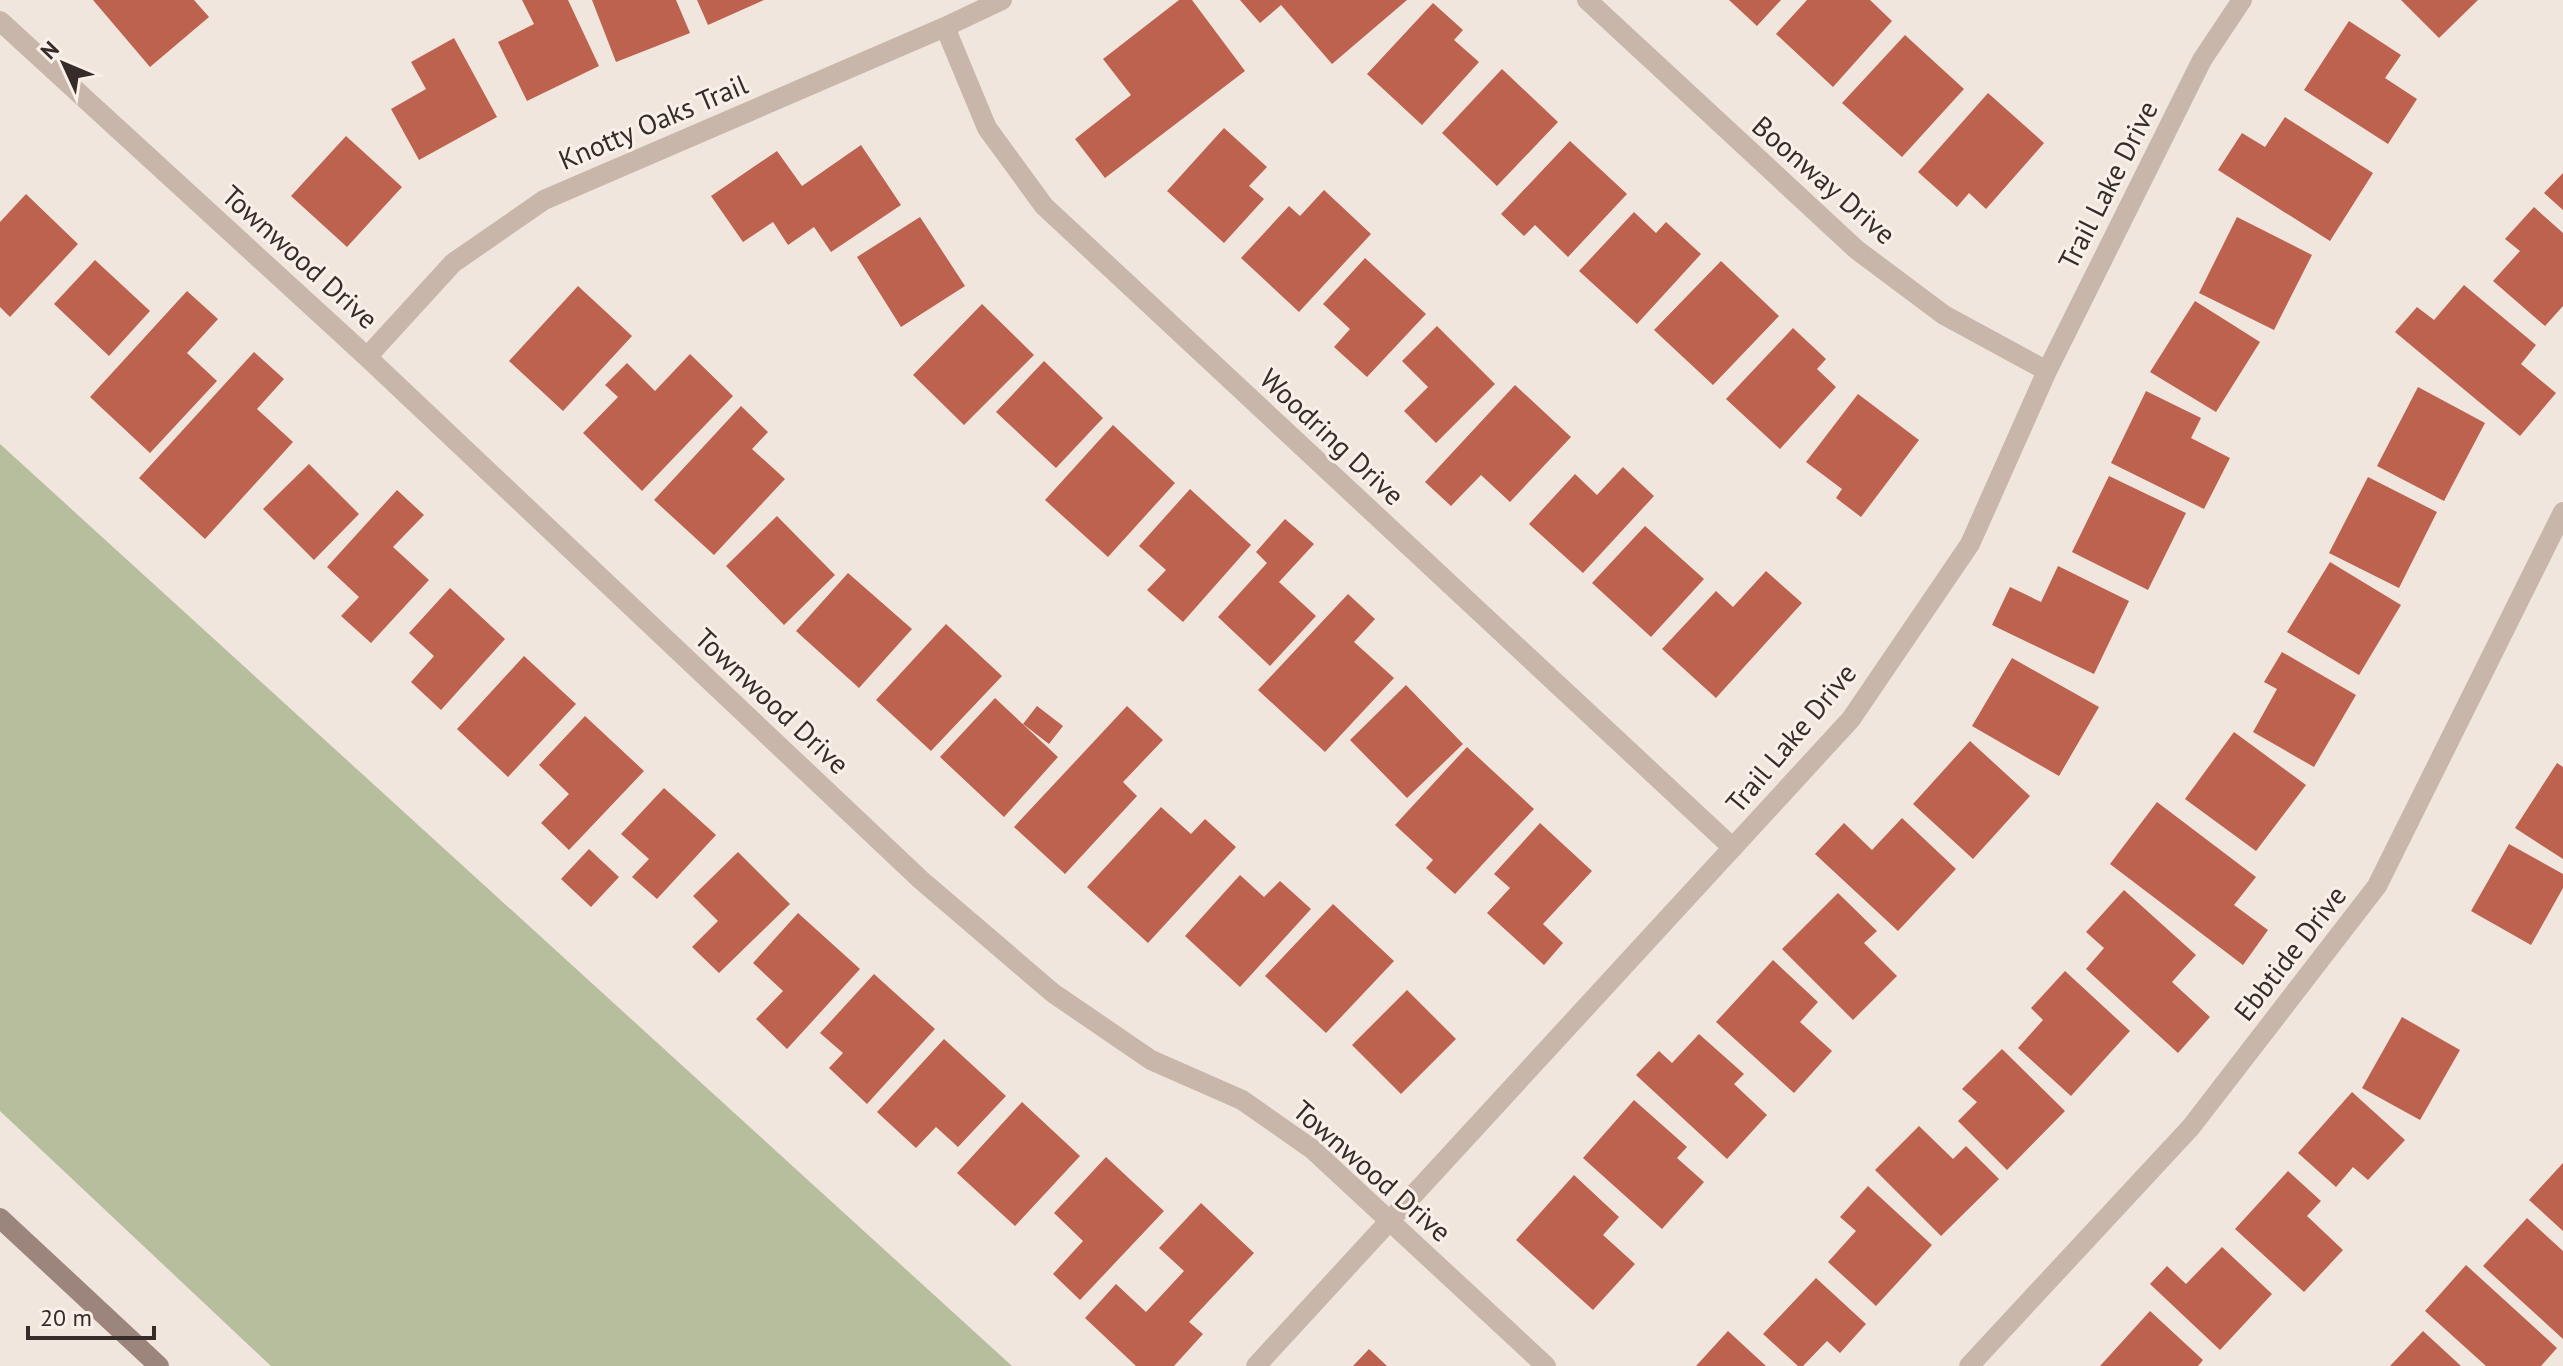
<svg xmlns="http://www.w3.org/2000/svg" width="2563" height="1366" font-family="'PT Sans',sans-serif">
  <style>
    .green { fill: #b6be9e }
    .building { fill: #bd624f }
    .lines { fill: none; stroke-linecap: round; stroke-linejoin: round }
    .minor { stroke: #c8b6aa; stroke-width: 20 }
    .secondary { stroke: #9b857c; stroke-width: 20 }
    .labels { text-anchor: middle; stroke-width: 6; stroke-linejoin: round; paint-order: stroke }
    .street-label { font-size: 28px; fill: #362c29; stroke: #f8f0e9 }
  </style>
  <rect width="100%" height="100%" fill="#f0e6dd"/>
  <path class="green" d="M0,444L1012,1366H271L0,1111Z"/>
  <path class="building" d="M93,0H194L209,17L150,67Z
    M522,0H568L599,66L527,101L498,42L534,24Z
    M592,0H676L690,33L616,62Z
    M697,0H764L708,25Z
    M1179,0H1192L1245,71L1105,178L1075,139L1131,95L1103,59Z
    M1240,0H1407L1332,64L1281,5L1260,23Z
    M1729,0H1781L1757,26Z
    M1807,0H1870L1892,21L1833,87L1776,34Z
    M2401,0H2478L2439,38Z
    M1433,3L1463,30L1454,40L1479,62L1422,125L1367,74Z
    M2349,21L2401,55L2385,78L2417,99L2388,144L2304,90Z
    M1905,35L1964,89L1902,157L1842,103Z
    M454,38L497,117L419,160L391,109L426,89L411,62Z
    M1502,69L1558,122L1497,186L1442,133Z
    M1988,93L2044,143L1986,209L1969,193L1957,207L1918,172Z
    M2285,117L2373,173L2330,241L2218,170L2242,133L2265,147Z
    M1224,128L1267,167L1249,186L1264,199L1224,243L1167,191Z
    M346,136L402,187L347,247L291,196Z
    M1570,141L1627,194L1568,257L1535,225L1524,236L1501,214Z
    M861,145L901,205L831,252L814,227L788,245L773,222L743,242L711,196L777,151L802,186Z
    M2563,173V210L2544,193Z
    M1324,190L1371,234L1299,312L1241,258L1289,206L1300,216Z
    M26,194L78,244L10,317L0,307V222Z
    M2534,207L2563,233V306L2545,326L2493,281L2520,251L2505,239Z
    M1634,212L1656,233L1666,222L1701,254L1637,324L1579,271Z
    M920,217L965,286L901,327L857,257Z
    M2237,217L2312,255L2274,330L2199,293Z
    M1365,258L1426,314L1367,377L1334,347L1350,329L1323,304Z
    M95,260L150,311L109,356L54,304Z
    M1721,261L1779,316L1713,385L1654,330Z
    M2464,285L2536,345L2521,364L2556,393L2520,436L2395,332L2417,307L2434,320Z
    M578,286L632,336L563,411L509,361Z
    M187,291L218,319L187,353L217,381L150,453L90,397Z
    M2195,301L2260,342L2216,412L2150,372Z
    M982,304L1034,355L964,425L913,375Z
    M1437,326L1495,384L1436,443L1404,411L1428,387L1402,361Z
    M1793,328L1826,359L1817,369L1836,387L1780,449L1726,399Z
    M254,352L284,379L257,409L293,442L205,539L139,478Z
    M690,354L733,396L642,491L583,433L618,397L605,385L627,363L655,391Z
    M1044,361L1103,418L1056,468L996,412Z
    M1515,385L1571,437L1510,502L1481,475L1451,506L1425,482Z
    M2418,387L2485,423L2444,501L2377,466Z
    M2146,391L2201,418L2191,438L2230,458L2204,509L2111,463Z
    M1858,394L1919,440L1861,517L1836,498L1842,489L1806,462Z
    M741,406L768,432L752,449L785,479L714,555L654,500Z
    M1113,425L1175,483L1108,557L1045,500Z
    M309,464L359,514L314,560L263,509Z
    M1623,467L1654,496L1583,573L1529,524L1575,474L1597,495Z
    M2109,476L2186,513L2148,590L2072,552Z
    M2368,477L2437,512L2399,588L2329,553Z
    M1190,489L1251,545L1183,622L1147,590L1166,570L1139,546Z
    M397,490L424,515L393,547L429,580L371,643L341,616L359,597L327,567Z
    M777,516L835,575L784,625L726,566Z
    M1285,519L1314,544L1279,582L1316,616L1270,666L1218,617L1267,563L1256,552Z
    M1645,526L1704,579L1651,637L1592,583Z
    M2330,562L2401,605L2359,675L2287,632Z
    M2058,566L2129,601L2094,674L1992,625L2010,587L2041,602Z
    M1766,571L1802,603L1716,698L1662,649L1716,591L1733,607Z
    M848,573L912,629L859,688L796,631Z
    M450,588L505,639L441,710L411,682L434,656L409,633Z
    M1348,594L1375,619L1354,642L1394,678L1325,752L1258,690Z
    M946,624L1002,676L931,751L876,700Z
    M2282,652L2356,695L2314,767L2253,732L2277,689L2264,682Z
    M524,656L576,704L508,777L457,729Z
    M2012,658L2099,707L2059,776L1972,726Z
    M1406,685L1463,744L1407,798L1350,740Z
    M995,698L1058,757L1004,817L940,757Z
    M1037,706L1063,726L1049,744L1023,724Z
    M1127,706L1163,740L1123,782L1137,796L1065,874L1014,827Z
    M585,716L644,771L569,850L541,823L569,794L539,765Z
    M2234,732L2306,785L2256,851L2185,799Z
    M1970,741L2030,796L1973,859L1913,804Z
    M1467,747L1534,809L1455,894L1426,868L1433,860L1395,825Z
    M2557,763L2563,767V859L2515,828Z
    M664,788L716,835L657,899L632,877L649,859L621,834Z
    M2157,802L2256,877L2234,905L2268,930L2243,965L2110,864Z
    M1161,807L1191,834L1205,819L1236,847L1148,943L1087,887Z
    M1902,818L1956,869L1898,931L1815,854L1844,823L1872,850Z
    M1540,823L1592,871L1543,924L1563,943L1544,965L1487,913L1510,888L1494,874Z
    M2509,844L2563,874V888L2531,945L2471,911Z
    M589,849L619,877L591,907L561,879Z
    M738,852L790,904L719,973L692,947L718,921L693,896Z
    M1240,875L1264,897L1280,881L1311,909L1240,987L1185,936Z
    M2124,890L2196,955L2172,982L2210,1017L2178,1053L2086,969L2104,948L2086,932Z
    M1838,893L1877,931L1864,943L1897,976L1853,1020L1782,949Z
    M1333,904L1394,961L1326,1033L1265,976Z
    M798,913L860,969L787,1049L756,1019L783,991L753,963Z
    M1773,960L1818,1002L1800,1022L1832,1051L1794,1093L1716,1022Z
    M2065,971L2130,1031L2071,1096L2018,1048L2043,1020L2031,1008Z
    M874,974L935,1029L867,1104L829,1068L843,1053L820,1033Z
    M1407,990L1456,1039L1401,1094L1352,1045Z
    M2402,1017L2460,1050L2420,1120L2362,1088Z
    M1699,1034L1744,1074L1734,1084L1767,1115L1727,1159L1636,1075L1659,1051L1672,1063Z
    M944,1039L1006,1096L958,1147L936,1127L916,1148L877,1112Z
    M2002,1049L2065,1111L2007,1170L1958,1121L1977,1102L1962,1089Z
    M2352,1092L2405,1140L2368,1180L2353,1167L2336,1187L2298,1153Z
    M1634,1100L1687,1147L1677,1158L1704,1182L1662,1229L1583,1158Z
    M1022,1102L1080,1156L1015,1226L957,1173Z
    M1919,1126L1953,1159L1966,1146L1999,1179L1941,1236L1875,1170Z
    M1106,1157L1164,1211L1080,1300L1053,1274L1083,1241L1054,1213Z
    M2563,1163V1231L2529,1200Z
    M2288,1171L2321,1201L2307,1216L2343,1250L2304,1292L2235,1229Z
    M1574,1175L1619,1217L1603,1235L1635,1264L1593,1310L1516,1240Z
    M1868,1186L1932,1245L1876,1306L1828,1262L1856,1231L1840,1217Z
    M1201,1203L1254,1253L1189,1322L1203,1334L1174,1366H1136L1085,1318L1116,1284L1146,1312L1184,1271L1159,1248Z
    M2527,1218L2563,1251V1339L2483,1266Z
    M2222,1247L2272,1294L2220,1350L2150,1284L2167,1266L2186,1284Z
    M2466,1265L2557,1348L2541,1366H2486L2425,1311Z
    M1816,1278L1866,1324L1840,1353L1827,1341L1803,1366H1798L1763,1334Z
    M2150,1311L2203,1360L2198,1366H2100Z
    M1728,1331L1766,1366H1696Z
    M2423,1331L2461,1366H2390Z
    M1369,1349L1387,1366H1353Z"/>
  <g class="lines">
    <path class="minor" d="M1587,0L1857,250L1944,315L2047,371
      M0,21L367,357L921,880L1053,993L1151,1060L1242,1100L1312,1149L1546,1366
      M945,27L987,128L1044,206L1733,848
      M367,357L453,263L544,200L945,27L1002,0
      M1256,1366L1851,719L1970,544L2047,371L2202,60L2242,0
      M1969,1366L2191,1127L2377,886L2563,512"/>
    <path class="secondary" d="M0,1218L159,1366"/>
  </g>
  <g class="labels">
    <g class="street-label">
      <text transform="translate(653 122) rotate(-23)" y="10">Knotty Oaks Trail</text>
      <text transform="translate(1824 180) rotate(41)" y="10">Boonway Drive</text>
      <text transform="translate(2108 185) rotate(-63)" y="10">Trail Lake Drive</text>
      <text transform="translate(300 257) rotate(42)" y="10">Townwood Drive</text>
      <text transform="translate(1332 437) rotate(43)" y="10">Woodring Drive</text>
      <text transform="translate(772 701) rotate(43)" y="10">Townwood Drive</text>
      <text transform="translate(1791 738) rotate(-50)" y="10">Trail Lake Drive</text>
      <text transform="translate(2290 953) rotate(-52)" y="10">Ebbtide Drive</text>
      <text transform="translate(1372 1171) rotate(41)" y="10">Townwood Drive</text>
    </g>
  </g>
  <g transform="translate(64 64) rotate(314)" stroke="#f8f0e9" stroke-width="6" paint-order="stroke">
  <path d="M0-6L14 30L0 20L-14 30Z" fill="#362c29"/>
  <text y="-12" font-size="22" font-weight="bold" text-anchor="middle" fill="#362c29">N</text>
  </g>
  <path d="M28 1326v12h126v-12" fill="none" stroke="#362c29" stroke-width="4"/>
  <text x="40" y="1326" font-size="24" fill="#362c29" stroke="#f8f0e9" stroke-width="6" paint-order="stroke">20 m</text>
</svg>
